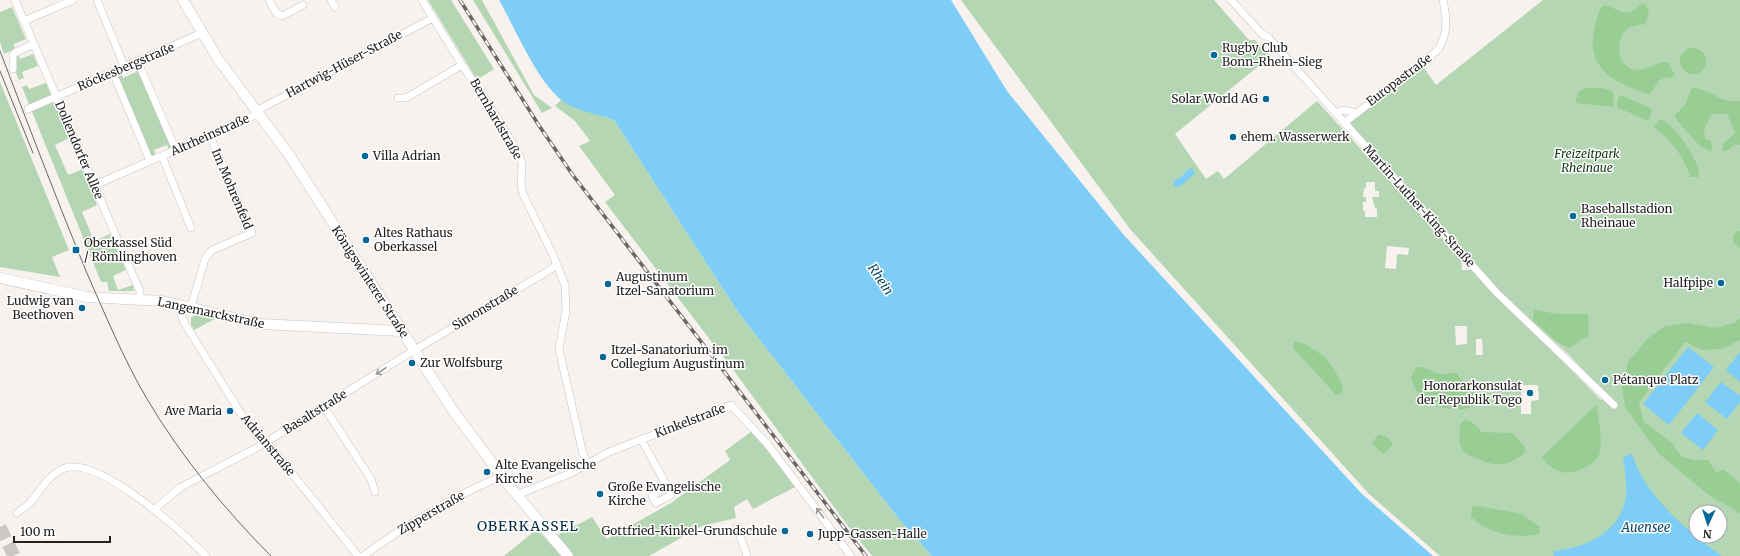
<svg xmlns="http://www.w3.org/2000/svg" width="1740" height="556" font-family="Merriweather,serif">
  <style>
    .green { fill: #b5d6b3; fill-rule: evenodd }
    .forest { fill: #98ce94 }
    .water { fill: #7dcdf7 }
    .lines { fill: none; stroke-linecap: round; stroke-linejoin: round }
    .highway-tunnel { stroke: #cdc8c6; stroke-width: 13; stroke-dasharray: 13 6; stroke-linecap: butt }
    .street-casing { stroke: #c8c3c0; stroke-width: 8 }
    .secondary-casing { stroke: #c8c3c0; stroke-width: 11 }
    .street { stroke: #fff; stroke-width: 7 }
    .secondary { stroke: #fff; stroke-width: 10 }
    .tram { stroke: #6a6665; stroke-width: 1 }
    .rail-casing { stroke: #6a6665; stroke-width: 3.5 }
    .rail { stroke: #fff; stroke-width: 2; stroke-dasharray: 6; stroke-linecap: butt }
    .oneway { stroke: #9c9b9b }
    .poi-dot { fill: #046795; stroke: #fff; stroke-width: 1.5 }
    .labels { text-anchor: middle; stroke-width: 3; stroke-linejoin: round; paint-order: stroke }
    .poi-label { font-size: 12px; fill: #232120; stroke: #fff; text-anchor: start }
    .street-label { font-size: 12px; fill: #232120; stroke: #fff }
    .park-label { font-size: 12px; font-style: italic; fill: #10360f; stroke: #fff }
    .water-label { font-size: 13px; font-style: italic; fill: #064b67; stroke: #fff }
    .quarter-label { font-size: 14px; letter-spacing: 1px; fill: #042d44; stroke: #fff }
  </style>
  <rect width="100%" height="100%" fill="#f8f2ef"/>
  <path class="green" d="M428,0H451L494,69L477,80Z
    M473,0H482L534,95L552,108L542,113Z
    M961,0H1214L1249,40H1255L1271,56L1175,134L1206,179L1218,171L1224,179L1317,101L1461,259L1462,270H1472L1601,400L1607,394L1567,353L1498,291L1349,123L1424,68L1436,85L1543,0H1740V556H1440L1369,494L1130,229ZM1366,182H1375V191H1379V197H1372L1375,208L1377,209V217H1365V211H1363V202H1366V197H1363L1364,188H1366ZM1387,246L1409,248L1408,255L1397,254L1396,269L1385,268ZM1455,326H1467V344L1456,345ZM1476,339H1482L1483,355H1476ZM1521,385H1538L1539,400L1531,401V414H1521ZM1696,512H1720V536H1696Z
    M12,7L26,39L14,44L15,49L4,54L0,42V12Z
    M18,54L20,59L33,54L38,66L22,72L24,78L19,80C16,71 10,63 18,54Z
    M137,67L172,147L169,150L167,145L154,150L156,156L151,155L117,76L121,73L123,78L136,72L134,68Z
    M0,82L69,250L52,257L60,277L0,267Z
    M46,83L69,138L55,145L68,175L83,169L97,205L82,212L94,241L110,234L126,270L113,276L118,290L133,285L134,291H109L107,282H101L22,87L27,85L29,89Z
    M561,100L580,109L614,120L738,312L899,519L932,556H872L848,526L737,375L605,202L615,195L579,146L590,141L575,121L555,106Z
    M197,313L217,318L194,330L191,325V318Z
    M752,431L795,487L753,509L747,499L734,507L736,518L702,526L649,556H573L556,536L592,517L607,539L671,503L730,460L725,451Z
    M537,529L561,556H504Z"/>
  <path class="forest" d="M1643,3L1647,7L1649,14L1645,24C1640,25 1631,26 1627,29C1616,39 1616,63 1632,69C1645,73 1655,61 1668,62L1675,75C1670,79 1667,77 1662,79C1655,82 1656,89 1649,94C1642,93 1636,89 1629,87C1601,75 1587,58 1595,27C1597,20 1598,12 1602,6C1612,4 1620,15 1630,12C1635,10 1639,6 1643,3Z
    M1680 61a13 13 0 1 1 26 0a13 13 0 1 1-26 0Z
    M1585,88H1602L1610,90L1614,94L1613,107L1575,103L1578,92Z
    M1696,88C1712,91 1723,104 1740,101V145L1736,144L1726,151H1722L1723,144L1735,133L1727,114H1711L1704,130L1705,139L1711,141L1713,149L1709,151L1699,145L1675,118V115L1685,105L1691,89Z
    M1621,95L1650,108L1652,112L1649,119L1646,121L1631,113L1617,108V100Z
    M1660,119C1673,121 1702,164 1699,177H1690C1685,156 1670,140 1654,127Z
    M1740,231V248L1733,242V235L1736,232Z
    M1534,310L1558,314H1588L1589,336L1579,341L1570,348L1557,342L1533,320Z
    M1740,318V340L1722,349L1702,350L1685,342L1639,403L1643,421L1672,443L1681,456L1693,460H1708L1716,472L1724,470L1740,483V513L1710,496L1658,453L1625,407L1622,387L1628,362L1648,338L1665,326L1688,323L1715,328L1734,323Z
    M1296,341L1307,345L1325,357L1335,371L1343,386L1341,394L1336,395L1293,348V344Z
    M1416,367H1421L1440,374L1456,373L1476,394C1476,398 1475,403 1472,406C1462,414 1432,407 1423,399C1417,394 1413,385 1411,377Z
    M1596,405C1599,415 1603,446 1599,455C1593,466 1574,475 1561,472C1553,470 1547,464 1542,457Z
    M1465,420L1472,422L1482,432L1512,433L1525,447V452C1511,466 1496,468 1479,459C1476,458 1473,458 1470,456C1457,450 1458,434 1461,423Z
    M1378,435C1386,435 1389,437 1393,444L1385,453H1382L1372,443Z
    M1478,506L1522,514L1540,527L1539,534C1515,539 1489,534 1471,517L1472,507Z"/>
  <path class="water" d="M499,0H951L1007,91L1123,234L1362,494L1433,556H932L899,519L738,312L614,120C598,114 574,111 560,99C535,77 516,30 499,0Z
    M1191,168L1196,173L1179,187L1174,186L1173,181C1184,178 1184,171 1191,168Z
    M1688,347L1714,367L1669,425L1643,404Z
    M1740,352V382L1726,370Z
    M1721,382L1740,396V402L1727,419L1705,402Z
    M1697,413L1718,430L1703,450L1681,433Z
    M1632,454C1644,495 1688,532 1722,556H1554L1553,551C1586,548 1621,532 1626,496C1627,483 1625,470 1623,457Z"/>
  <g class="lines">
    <path class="highway-tunnel" d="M0,527L14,556"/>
    <defs>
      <path id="street" d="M15,0L134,278L140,291V300
        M97,0L125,68
        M269,0L276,13L282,16L303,5
        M331,0L335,7
        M422,0L462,65L488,103L518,152L522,164L521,186L523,194L553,255L565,285L566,311L559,349L583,454L588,464
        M1231,0L1262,34L1268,37L1497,293L1614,405
        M24,21L73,0
        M138,62L176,150
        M13,69V55L16,52L34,44
        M113,73L150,161
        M398,98H406L462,65
        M28,109L202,33
        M256,111L433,18
        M1335,113L1344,110L1357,113
        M1344,123L1438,50C1448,33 1447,19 1443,0
        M162,156L191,228
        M95,185L258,114
        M182,305L181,315L185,324L245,420L259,438L271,447L358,556
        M191,307L205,259L212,250L252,233L210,136
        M324,407L371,479L375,492
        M641,439L667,486L652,496L656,503L671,495L667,486
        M517,495L571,473L609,452L731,405L769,446L851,556
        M155,509L181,487L258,447L408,354L553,268L556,264
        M17,513C21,510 25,507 29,504C41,491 47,475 65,468C98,456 183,532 206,556
        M737,527L747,556
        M363,556C406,525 454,496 502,476"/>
      <path id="secondary" d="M183,0L218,59L290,156L452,409L507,483L568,556
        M0,278L87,297L162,301L261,324L401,331"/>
    </defs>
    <use href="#street" class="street-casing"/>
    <use href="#secondary" class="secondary-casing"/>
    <use href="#street" class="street"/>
    <use href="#secondary" class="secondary"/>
    <path class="tram" d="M0,51C28,124 56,198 86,271C105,314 123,358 147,399C181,456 224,509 271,556
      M0,71L33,153"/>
    <defs>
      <path id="rail" d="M460,0L538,124L572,174L866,556"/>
    </defs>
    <use href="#rail" class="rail-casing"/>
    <use href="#rail" class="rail"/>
  </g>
  <defs><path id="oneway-shaft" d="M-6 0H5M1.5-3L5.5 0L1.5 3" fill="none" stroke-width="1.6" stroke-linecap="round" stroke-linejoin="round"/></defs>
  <g class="oneway">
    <use href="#oneway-shaft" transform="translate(381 371) rotate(147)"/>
    <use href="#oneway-shaft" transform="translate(820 513) rotate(-127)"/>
  </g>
  <g class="poi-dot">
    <circle cx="1214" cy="55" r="4"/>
    <circle cx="1266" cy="99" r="4"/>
    <circle cx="1233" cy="137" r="4"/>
    <circle cx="365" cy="156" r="4"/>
    <circle cx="1573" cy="216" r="4"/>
    <circle cx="366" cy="240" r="4"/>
    <rect x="72" y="246" width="8" height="8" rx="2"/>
    <circle cx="1721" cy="283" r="4"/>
    <circle cx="608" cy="284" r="4"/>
    <circle cx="82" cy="308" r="4"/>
    <circle cx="603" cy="357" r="4"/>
    <circle cx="412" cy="363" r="4"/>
    <circle cx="1605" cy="380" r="4"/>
    <circle cx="1530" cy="393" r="4"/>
    <circle cx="230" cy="411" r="4"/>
    <circle cx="487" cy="472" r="4"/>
    <circle cx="600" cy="494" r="4"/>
    <circle cx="785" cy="531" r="4"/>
    <circle cx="810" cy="534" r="4"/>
  </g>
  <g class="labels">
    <g class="poi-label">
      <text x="1222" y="52">Rugby Club<tspan x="1222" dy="14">Bonn-Rhein-Sieg</tspan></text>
      <text x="1258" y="103" text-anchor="end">Solar World AG</text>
      <text x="1241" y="141">ehem. Wasserwerk</text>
      <text x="373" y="160">Villa Adrian</text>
      <text x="1581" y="213">Baseballstadion<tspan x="1581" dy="14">Rheinaue</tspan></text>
      <text x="374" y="237">Altes Rathaus<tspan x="374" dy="14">Oberkassel</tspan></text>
      <text x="84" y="247">Oberkassel Süd<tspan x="84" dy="14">/ Römlinghoven</tspan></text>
      <text x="616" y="281">Augustinum<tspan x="616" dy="14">Itzel-Sanatorium</tspan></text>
      <text x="1713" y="287" text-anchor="end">Halfpipe</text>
      <text x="74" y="305" text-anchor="end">Ludwig van<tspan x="74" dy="14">Beethoven</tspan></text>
      <text x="611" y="354">Itzel-Sanatorium im<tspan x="611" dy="14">Collegium Augustinum</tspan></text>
      <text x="420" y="367">Zur Wolfsburg</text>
      <text x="1613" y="384">Pétanque Platz</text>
      <text x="1522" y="390" text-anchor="end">Honorarkonsulat<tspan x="1522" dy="14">der Republik Togo</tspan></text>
      <text x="222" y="415" text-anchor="end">Ave Maria</text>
      <text x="495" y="469">Alte Evangelische<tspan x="495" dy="14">Kirche</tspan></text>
      <text x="608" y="491">Große Evangelische<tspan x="608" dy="14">Kirche</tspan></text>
      <text x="777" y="535" text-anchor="end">Gottfried-Kinkel-Grundschule</text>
      <text x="818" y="538">Jupp-Gassen-Halle</text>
    </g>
    <g class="street-label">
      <text transform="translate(344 64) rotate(-28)" y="4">Hartwig-Hüser-Straße</text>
      <text transform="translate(126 67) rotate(-23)" y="4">Röckesbergstraße</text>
      <text transform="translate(1399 80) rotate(-37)" y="4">Europastraße</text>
      <text transform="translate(496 119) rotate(60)" y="4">Bernhardstraße</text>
      <text transform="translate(210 135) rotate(-24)" y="4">Altrheinstraße</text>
      <text transform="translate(79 150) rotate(67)" y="4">Dollendorfer Allee</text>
      <text transform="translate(232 189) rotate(67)" y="4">Im Mohrenfeld</text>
      <text transform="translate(1419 206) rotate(48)" y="4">Martin-Luther-King-Straße</text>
      <text transform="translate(370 282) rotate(57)" y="4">Königswinterer Straße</text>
      <text transform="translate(485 308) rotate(-31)" y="4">Simonstraße</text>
      <text transform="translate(211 313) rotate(12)" y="4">Langemarckstraße</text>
      <text transform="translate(315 412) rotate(-32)" y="4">Basaltstraße</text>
      <text transform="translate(690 421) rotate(-21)" y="4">Kinkelstraße</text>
      <text transform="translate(268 445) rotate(50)" y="4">Adrianstraße</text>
      <text transform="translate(431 513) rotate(-30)" y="4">Zipperstraße</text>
    </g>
    <g class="park-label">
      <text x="1587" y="158">Freizeitpark<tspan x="1587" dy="14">Rheinaue</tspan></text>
    </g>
    <g class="water-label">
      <text transform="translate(881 279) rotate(56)" y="5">Rhein</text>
      <text x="1646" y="532">Auensee</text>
    </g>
    <g class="quarter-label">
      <text x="528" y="531">OBERKASSEL</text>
    </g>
  </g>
  <g transform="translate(1708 524) rotate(183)"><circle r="19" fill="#ffffff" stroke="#a7a6a6"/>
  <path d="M0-3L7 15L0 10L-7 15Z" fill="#046795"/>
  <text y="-6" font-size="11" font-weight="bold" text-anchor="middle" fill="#232120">N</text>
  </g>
  <path d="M14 536v6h96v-6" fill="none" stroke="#232120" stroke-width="2"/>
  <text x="20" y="536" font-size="12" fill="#232120" stroke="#ffffff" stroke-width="3" paint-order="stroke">100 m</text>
</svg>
